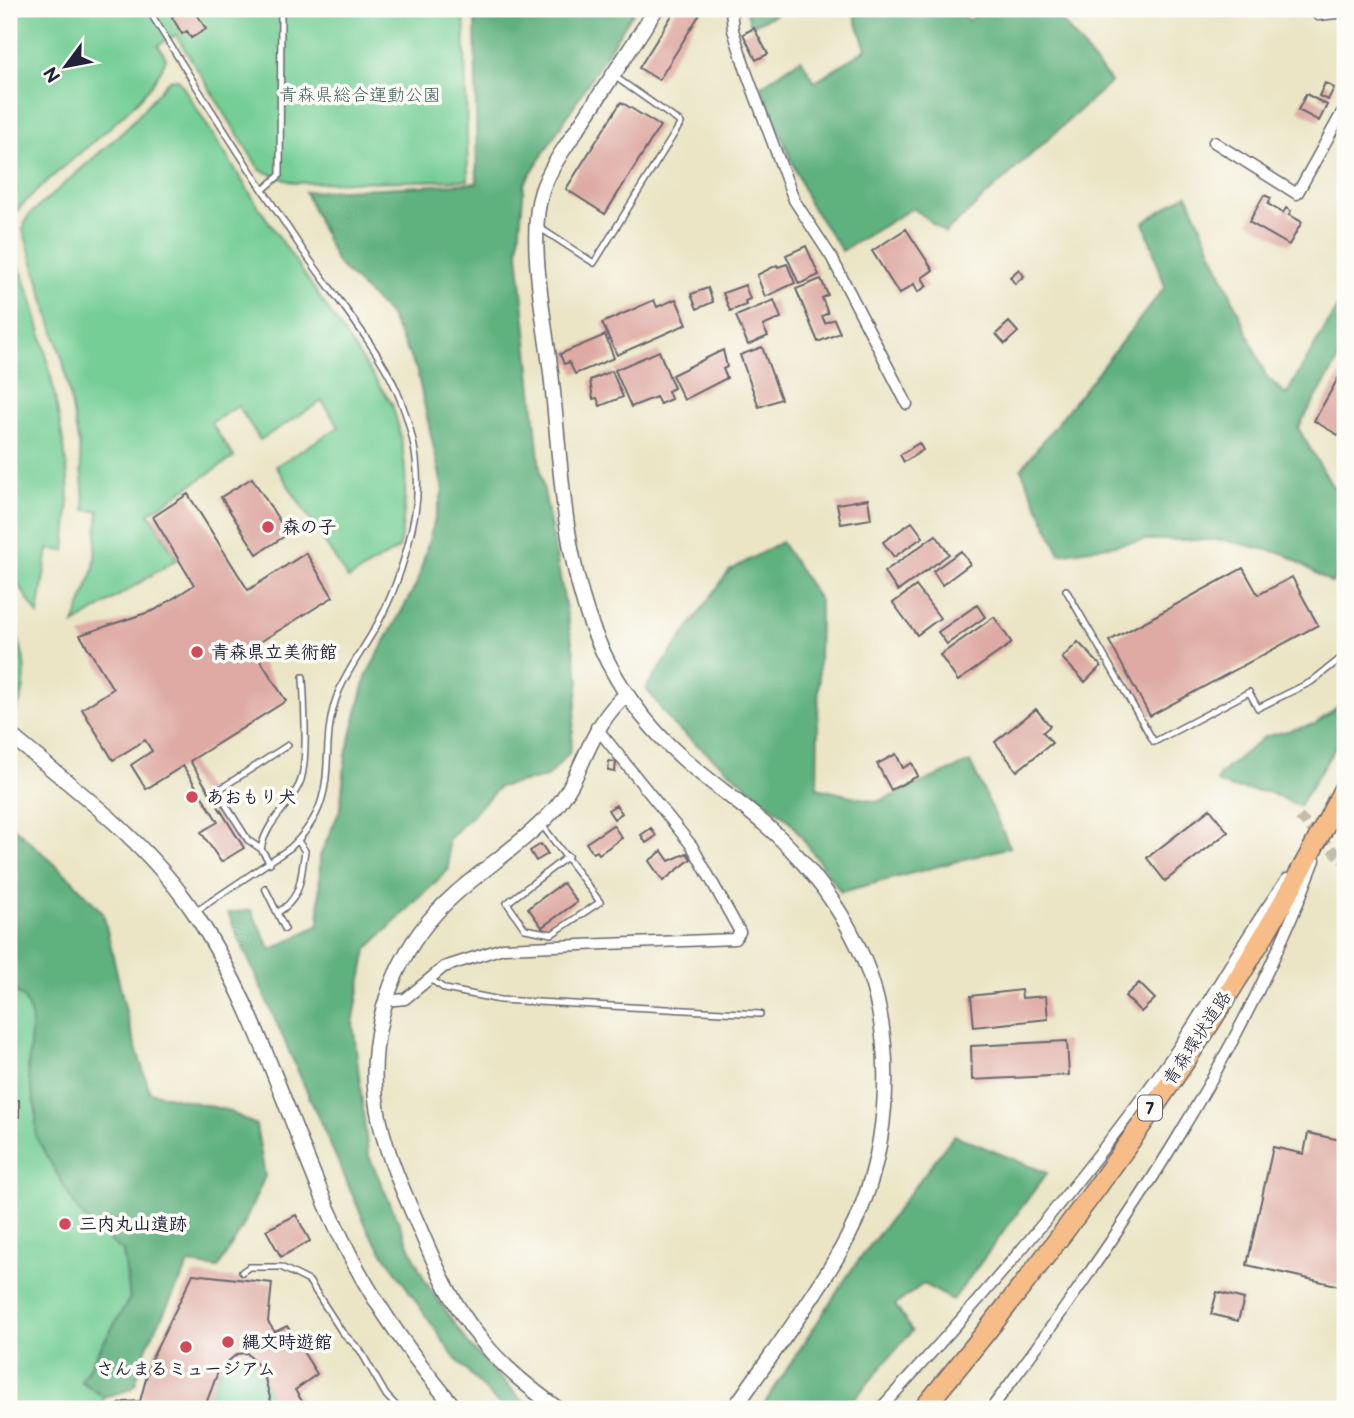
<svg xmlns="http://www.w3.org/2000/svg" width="1354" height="1418" font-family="'Balsamiq Sans','Klee One',sans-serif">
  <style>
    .green { fill: #74ce95; stroke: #4b7868; stroke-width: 2 }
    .forest { fill: #5fb17e; stroke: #406a5c; stroke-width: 2 }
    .building { fill: #deaaa3 }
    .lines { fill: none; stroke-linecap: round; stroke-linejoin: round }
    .minor-tunnel { stroke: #c3beaa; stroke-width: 10; stroke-dasharray: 10 5; stroke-linecap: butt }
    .service-casing { stroke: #68666c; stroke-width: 8 }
    .minor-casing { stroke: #68666c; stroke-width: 13 }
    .tertiary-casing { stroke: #68666c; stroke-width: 17 }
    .trunk-casing { stroke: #68666c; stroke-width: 22 }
    .service { stroke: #fff; stroke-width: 5 }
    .minor { stroke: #fff; stroke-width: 10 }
    .tertiary { stroke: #fff; stroke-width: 14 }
    .trunk { stroke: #f7bd88; stroke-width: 19 }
    .poi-dot { fill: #d1495b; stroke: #fdfcf7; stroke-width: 2.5 }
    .labels { text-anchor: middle; stroke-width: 7; stroke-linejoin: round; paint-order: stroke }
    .shield { fill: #fdfcf7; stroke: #646373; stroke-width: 2 }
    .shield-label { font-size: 16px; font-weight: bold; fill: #22223b }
    .park-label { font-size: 18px; fill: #3f5e5a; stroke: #fdfcf7 }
    .poi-label { font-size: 18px; font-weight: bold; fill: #22223b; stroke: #fdfcf7; text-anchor: start }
    .street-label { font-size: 18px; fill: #22223b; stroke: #fdfcf7 }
  </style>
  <rect width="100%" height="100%" fill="#fdfcf7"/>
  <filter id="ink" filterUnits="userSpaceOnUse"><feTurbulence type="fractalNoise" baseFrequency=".0143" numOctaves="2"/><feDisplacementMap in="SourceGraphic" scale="14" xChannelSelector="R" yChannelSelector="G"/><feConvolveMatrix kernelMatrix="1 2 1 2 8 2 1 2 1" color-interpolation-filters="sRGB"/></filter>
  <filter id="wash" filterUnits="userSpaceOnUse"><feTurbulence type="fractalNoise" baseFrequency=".00686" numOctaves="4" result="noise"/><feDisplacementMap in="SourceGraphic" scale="28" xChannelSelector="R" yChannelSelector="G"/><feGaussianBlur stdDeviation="1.57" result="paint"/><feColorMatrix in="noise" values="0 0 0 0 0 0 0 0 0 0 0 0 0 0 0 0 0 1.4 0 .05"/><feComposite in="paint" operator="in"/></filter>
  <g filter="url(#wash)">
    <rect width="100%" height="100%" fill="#ebe5c6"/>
    <path class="green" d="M9,9H464L468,180L294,183L260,170L176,35L158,45L166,58C151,109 44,172 9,221Z
      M178,79L260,209L392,404C409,457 408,494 399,548L348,579L276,466L339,427L322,401L260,440L238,406L211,423L234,457L149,513L177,559L74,624L94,569L99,511L85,510L79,445L64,365L23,229L28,216L125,130L169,80Z
      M9,254C35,272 66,445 68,481C70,504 67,528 65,551L48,549L38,615L9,570Z
      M9,619C26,650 31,680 16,711L9,706Z
      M9,987L24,998L32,1018L28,1073L36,1111V1137L95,1229L123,1251L130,1298L81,1381L104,1397L102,1409H9Z
      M247,1353L263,1371L273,1409H204C210,1386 220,1356 247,1353Z"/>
    <path class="forest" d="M475,9H635L524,184L518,252L540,469L579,680L570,752L547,777L499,787L448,840L449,869L367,949L353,1023L368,1154L425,1281L470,1346L530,1409H503L454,1357L369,1232L228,913L251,910L271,950L319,925L320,856L340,810L346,755L367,674L417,583L443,490L417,371L389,314L337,263L305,192L477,183Z
      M746,9H787L751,26Z
      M852,9H961L968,21L984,9H1052L1111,82L945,233L913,208L842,251L809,203L761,86L801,59L815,82L866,49Z
      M1187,194L1266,376L1286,395L1345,294V349L1298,428L1331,484L1345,498V560L1332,583L1285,554L1224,540H1145L1060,554L1021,469L1165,287L1144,222Z
      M781,542L820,601L817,788L877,802L970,762L1010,847L841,892L790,821L673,725L646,688L729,571Z
      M1345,701V732L1299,806L1268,792L1231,788L1217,782L1220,774L1264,737L1315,724Z
      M9,823L70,878L103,913L129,1025L150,1092L226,1110L256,1125L265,1176L243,1226L218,1268L189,1264L147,1346L135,1385L129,1390L104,1397L81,1381L130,1298L123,1251L95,1229L77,1209L36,1137V1111L28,1073L32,1018L24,998L9,987Z
      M954,1135L1047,1173L953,1300L923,1284L895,1305L912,1331L846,1409H761L852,1269Z"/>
    <g id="blocks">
      <path class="building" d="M180,9H194L206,29L191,38L187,31L182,34L172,17Z
        M676,9H703L659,80L639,68Z
        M754,28L768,54L756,60L743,34Z
        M1325,83L1334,88L1328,100L1319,96Z
        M1306,94L1327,105L1319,121L1298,110Z
        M621,102L660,126L605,214L566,189Z
        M1264,195L1271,198L1268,204L1283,213L1286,208L1291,211L1289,215L1302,222L1289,245L1249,222Z
        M906,229L933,270L922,278L927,286L918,292L914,284L899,294L872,251Z
        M806,246L819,275L799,284L786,255Z
        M787,264L795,283L765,297L757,275L777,265L778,267Z
        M1019,269L1024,276L1015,284L1010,277Z
        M821,279L828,295L822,298L828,313L822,316L825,323L834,319L840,333L818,342L796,289Z
        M745,285L750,299L745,301L746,305L730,311L723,293Z
        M708,288L713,302L697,309L691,294Z
        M676,299L687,324L617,355L602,323L654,300L657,307Z
        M774,300L781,318L763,326L768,336L748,345L736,316Z
        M1009,322L1018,332L1005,344L996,334Z
        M605,335L614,358L575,374L569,362L564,364L560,354Z
        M762,347L781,399L759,407L740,355Z
        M723,350L727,367L723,369L727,378L684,400L672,375Z
        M659,351L674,388L668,391L671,399L660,404L656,397L631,407L615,370Z
        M1345,366V439L1314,421Z
        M612,371L623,397L600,406L597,398L593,399L590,380Z
        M919,443L923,450L904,462L900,455Z
        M252,478L288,534L257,554L221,497Z
        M188,494L248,590L306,553L333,597L252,647L286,701L190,761L244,848L221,862L201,832L218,822L183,766L146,789L131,765L152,751L145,740L113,760L82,709L113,689L80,635L155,610L194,585L153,517Z
        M868,499L871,519L841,524L837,504Z
        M912,522L923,537L894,557L883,542Z
        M936,535L949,554L898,591L884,572Z
        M961,551L970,564L942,585L933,571Z
        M1243,568L1258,595L1292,577L1318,625L1150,716L1109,641Z
        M916,586L940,618L917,635L893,603Z
        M977,605L985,617L947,644L938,632Z
        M994,617L1012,643L958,681L940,655Z
        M1078,642L1101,666L1085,682L1062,658Z
        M1036,709L1050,726L1043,732L1052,743L1017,771L995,742Z
        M896,754L903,768L912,763L918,776L891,790L877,764Z
        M609,761L616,762L615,772L608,771Z
        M616,805L622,813L614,819L608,810Z
        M1210,809L1228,832L1165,881L1147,858Z
        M613,825L622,838L599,854L597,851L593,853L586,843Z
        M651,828L656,836L646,843L641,835Z
        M541,844L548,854L536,861L530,851Z
        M662,851L669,861L687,853L691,859L663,881L649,861Z
        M563,883L577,902L542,927L528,908Z
        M1139,983L1155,999L1141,1012L1125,996Z
        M1021,990L1022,998L1046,996L1048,1019L974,1027L971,996Z
        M1067,1041L1069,1075L972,1080L971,1046Z
        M13,1100H19V1117H13Z
        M1308,1133L1345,1141V1287L1247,1265L1273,1147L1304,1154Z
        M296,1215L310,1241L281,1257L266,1230Z
        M193,1274L272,1283L268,1322L275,1332L287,1326L317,1374L295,1390L307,1409H273L263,1371L247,1353L237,1354L219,1369L204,1409H109L124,1402L140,1401L151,1360Z
        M1217,1292L1244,1299L1238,1321L1211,1314Z"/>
    </g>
  </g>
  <g filter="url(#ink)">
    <use href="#blocks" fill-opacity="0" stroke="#68666c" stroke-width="2"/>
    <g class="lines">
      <path class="minor-tunnel" d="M1299,817L1345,862"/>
      <defs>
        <path id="service" d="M148,9C198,90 249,170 302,249C330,290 377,346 396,389C413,428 422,471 415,513C408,551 397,588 378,623C366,646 349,667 339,691C314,751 347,795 290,848L195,912
          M263,190L280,175L281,9
          M540,228L594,263L681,123L614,76
          M1066,590L1154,742L1249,692L1258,708L1311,682L1345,655
          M542,825L600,902L552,934L525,929L507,903L568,856
          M261,849L248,840L217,791L288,745
          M270,863L261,849C266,822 287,809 299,785C309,765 304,701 303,677
          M265,888L285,929
          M277,913C303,897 300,878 305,851L298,841
          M430,979L445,989L500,1000L760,1014
          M242,1272L249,1267H281L309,1281L342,1332L360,1350L386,1395L399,1409"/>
        <path id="minor" d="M731,9L733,30L747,74L794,200L832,258L907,404
          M1318,15L1345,12
          M1214,142L1297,194L1345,107
          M386,1001L405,999L444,967L503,948L735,939L740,932L692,846L596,727
          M880,1409C984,1297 1082,1182 1171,1058C1212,1000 1244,936 1287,879
          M991,1409C1118,1239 1240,1060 1315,860"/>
        <path id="tertiary" d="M656,9C632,47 607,84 582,122C568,143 550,167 542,191C527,235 545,324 551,373C560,453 562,539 588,616C602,655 623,694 651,726C694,777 756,808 799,858C828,891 854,931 869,973C897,1056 888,1160 848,1237C816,1297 772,1353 734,1409
          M9,734C75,789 147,841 195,914C266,1020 294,1149 353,1261C382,1315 417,1363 456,1409
          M558,1409C531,1389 504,1368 483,1342C454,1308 436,1267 419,1227C404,1193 388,1158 380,1122C365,1057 382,984 421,931C456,883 511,856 551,813C585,777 586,728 627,694"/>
        <path id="trunk" d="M923,1409C1083,1217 1234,1010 1345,786"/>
      </defs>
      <use href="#service" class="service-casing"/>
      <use href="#minor" class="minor-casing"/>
      <use href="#tertiary" class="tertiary-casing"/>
      <use href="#trunk" class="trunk-casing"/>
      <use href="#service" class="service"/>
      <use href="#minor" class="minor"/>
      <use href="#tertiary" class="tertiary"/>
      <use href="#trunk" class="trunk"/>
    </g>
  </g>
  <g class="poi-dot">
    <circle cx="268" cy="527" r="7"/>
    <circle cx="197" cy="652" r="7"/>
    <circle cx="192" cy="797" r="7"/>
    <circle cx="65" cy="1224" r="7"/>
    <circle cx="228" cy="1342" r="7"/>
    <circle cx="186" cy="1347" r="7"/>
  </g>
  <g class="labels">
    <rect class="shield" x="1138" y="1095.5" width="24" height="25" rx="5"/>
    <g class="shield-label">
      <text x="1150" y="1114">7</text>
    </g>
    <g class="park-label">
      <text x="360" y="101">青森県総合運動公園</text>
    </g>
    <g class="poi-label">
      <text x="282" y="533">森の子</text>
      <text x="211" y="658">青森県立美術館</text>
      <text x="206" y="803">あおもり犬</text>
      <text x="79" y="1230">三内丸山遺跡</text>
      <text x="242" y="1348">縄文時遊館</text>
      <text x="186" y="1375" text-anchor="middle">さんまるミュージアム</text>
    </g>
    <g class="street-label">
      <text transform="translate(1197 1038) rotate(-57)" y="6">青森環状道路</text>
    </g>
  </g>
  <rect width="1354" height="1418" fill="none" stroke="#fdfcf7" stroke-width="35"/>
  <g transform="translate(66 66) rotate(238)" stroke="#fdfcf7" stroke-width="5" paint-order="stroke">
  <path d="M0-5L12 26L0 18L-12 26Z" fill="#22223b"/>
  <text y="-10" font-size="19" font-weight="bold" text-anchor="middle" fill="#22223b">N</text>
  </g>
</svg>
